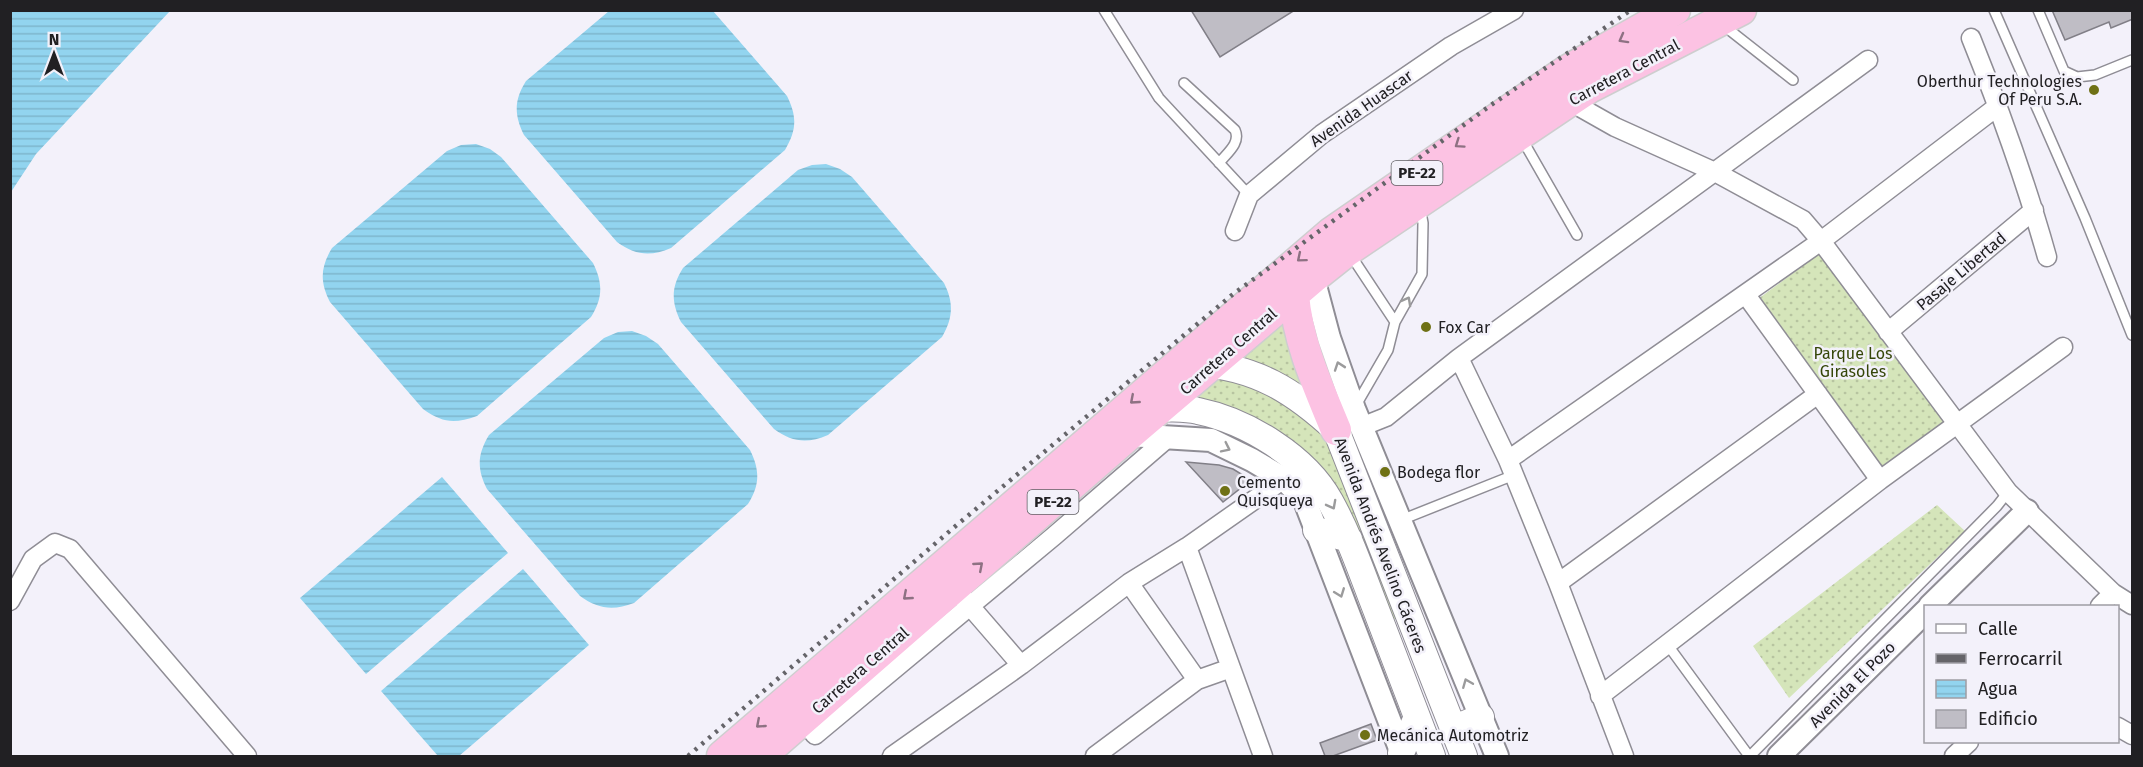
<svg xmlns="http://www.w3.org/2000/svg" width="2143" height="767" font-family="'Fira Sans',sans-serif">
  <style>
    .grass { fill: url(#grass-dots) }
    .water { fill: url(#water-rules) }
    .building { fill: #bfbdc5; stroke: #817f87; stroke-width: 1.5 }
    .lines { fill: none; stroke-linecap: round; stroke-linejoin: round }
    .service-casing { stroke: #8f8d95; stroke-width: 12 }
    .minor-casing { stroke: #8f8d95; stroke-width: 21 }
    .tertiary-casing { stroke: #8f8d95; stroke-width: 26 }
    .secondary-casing { stroke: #8f8d95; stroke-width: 28 }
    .trunk-casing { stroke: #cececf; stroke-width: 33 }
    .service { stroke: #fff; stroke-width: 9 }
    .minor { stroke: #fff; stroke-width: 18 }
    .tertiary { stroke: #fff; stroke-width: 22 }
    .secondary { stroke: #fff; stroke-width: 26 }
    .trunk { stroke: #fcc2e3; stroke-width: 30 }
    .rail { stroke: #656469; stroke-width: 4.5; stroke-dasharray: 3 6; stroke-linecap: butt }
    .oneway { stroke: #8e7183 }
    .oneway2 { stroke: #9b9b9c }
    .poi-dot { fill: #6f7115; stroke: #f3f1fa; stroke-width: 2 }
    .labels { text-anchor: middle; stroke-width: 5; stroke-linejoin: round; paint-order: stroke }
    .shield { fill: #f3f1fa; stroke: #605f64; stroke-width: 1.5 }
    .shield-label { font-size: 15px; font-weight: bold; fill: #212023 }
    .street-label { font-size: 16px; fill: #212023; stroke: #f3f1fa }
    .poi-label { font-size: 16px; fill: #212023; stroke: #f3f1fa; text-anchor: start }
    .park-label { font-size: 16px; fill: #354608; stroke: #f3f1fa }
  </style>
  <defs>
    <pattern id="grass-dots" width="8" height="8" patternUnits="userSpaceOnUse" patternTransform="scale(1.5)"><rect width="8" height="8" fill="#d5e5ba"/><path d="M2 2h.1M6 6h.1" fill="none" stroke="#b7c4a0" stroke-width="1.8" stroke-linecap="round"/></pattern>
    <pattern id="water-rules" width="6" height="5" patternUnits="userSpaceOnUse" patternTransform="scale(1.5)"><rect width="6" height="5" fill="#92d4ef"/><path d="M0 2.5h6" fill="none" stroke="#7eb6cd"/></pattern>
  </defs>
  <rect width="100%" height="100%" fill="#f3f1fa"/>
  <path class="grass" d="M1819,254L1948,426L1886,471L1758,299Z
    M1286,321L1314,397L1278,373L1244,357Z
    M1223,374L1284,393L1333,442L1399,617L1390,621L1339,503L1192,400Z
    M1937,505L1965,531L1789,698L1753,646Z"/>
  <path class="water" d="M11,10L170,11L36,154L11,192Z
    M609,11H713L787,96C797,116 797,130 785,150L671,248C650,257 635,255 617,242L524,135C514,115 514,100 526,81Z
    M476,144L490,149L501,157L593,263C603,283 603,298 591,317L477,416C454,424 443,423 423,409L330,302C320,282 320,268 332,248L447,151L461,145Z
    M826,164L840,169L852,177L944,283C954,303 953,318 942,337L828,435C807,444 792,442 774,429L681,322C671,302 671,287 683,268L798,170L812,165Z
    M632,331L646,336L658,344L750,450C760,470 760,485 748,504L634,603C613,611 598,609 580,596L487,489C477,469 477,455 489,435L604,338L618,332Z
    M442,477L508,553L366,674L300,598Z
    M523,569L589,645L459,756H438L381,691Z"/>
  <path class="building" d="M1191,10H1295L1220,57Z
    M2052,10H2133V19L2111,28L2109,22L2065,40Z
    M1186,462L1219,465L1233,469L1251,480L1223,502Z
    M1371,724L1377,740L1333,756H1325L1320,743Z"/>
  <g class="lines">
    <defs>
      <path id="service" d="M1104,10L1159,98L1249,195
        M1994,10L2085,218L2132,335
        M2038,10L2064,71L2077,77L2095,75L2132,60
        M1723,25L1793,80
        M1184,83L1235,130C1241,143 1227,153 1219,163
        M1522,139L1577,235
        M1350,254L1395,322
        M1355,407L1388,350L1395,322L1422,274L1423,223L1420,207
        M1401,520L1514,475
        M1667,644L1749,756
        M1750,756L1997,506L2008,492"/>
      <path id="minor" d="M1971,38C2000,110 2026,182 2047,257
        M1569,101L1615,127L1715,172L1803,220L1821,241L2008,492L2113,593L2132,605
        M1235,231L1249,195L1322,134L1451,46L1514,10
        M1746,295L1880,480
        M1888,332L2034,210
        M1459,358L1508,460L1558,583L1624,756
        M1361,427L1386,417L1459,358L1868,60
        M1508,460L1821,241L1998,106
        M1187,547L1263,756
        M1129,583L1197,680
        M1558,583L1818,394
        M963,598L1021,665
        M10,601L33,559L55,543L70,549L247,756
        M2100,606L2113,593
        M1600,696L1880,480L2063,347
        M803,720L815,735L1054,536L1170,436
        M2118,727L2132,735
        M892,756L1021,665L1129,583L1187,547L1284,479
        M1095,756L1197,680L1231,668
        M1954,756L1969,742"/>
      <path id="tertiary" d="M1313,278L1329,338L1354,409L1497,756
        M1129,435L1211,440L1252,460L1284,479L1305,501L1403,756
        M1930,606L2027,511
        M1779,756L1926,611"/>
      <path id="secondary" d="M1196,363C1256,367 1294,391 1336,430L1464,756
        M1161,408C1173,409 1186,408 1198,411C1247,421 1306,457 1330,501C1349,535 1361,571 1375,607C1394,657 1413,707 1432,756
        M1316,530L1349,539
        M1453,729L1481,717
        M1401,753L1417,717"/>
      <path id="trunk" d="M1294,295C1298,343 1318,386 1336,430
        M722,756L1332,232L1566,71L1675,10
        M761,756L1129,435L1313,278L1347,251L1589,88L1741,10"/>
    </defs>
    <use href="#service" class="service-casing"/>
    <use href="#minor" class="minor-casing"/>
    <use href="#tertiary" class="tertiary-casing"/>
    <use href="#secondary" class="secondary-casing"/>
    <use href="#trunk" class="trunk-casing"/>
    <use href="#service" class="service"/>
    <use href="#minor" class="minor"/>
    <use href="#tertiary" class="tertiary"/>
    <use href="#secondary" class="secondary"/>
    <use href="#trunk" class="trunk"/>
    <path class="rail" d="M688,756L958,524L1232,295L1491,105L1631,10"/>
  </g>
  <defs><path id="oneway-chevron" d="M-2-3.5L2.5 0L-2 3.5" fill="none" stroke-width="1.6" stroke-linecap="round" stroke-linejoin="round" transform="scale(1.5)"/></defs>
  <g class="oneway">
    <use href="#oneway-chevron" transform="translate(1623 39) rotate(151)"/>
    <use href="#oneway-chevron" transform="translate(1459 144) rotate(145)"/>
    <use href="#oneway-chevron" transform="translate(1301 258) rotate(140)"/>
    <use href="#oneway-chevron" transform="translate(1134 400) rotate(139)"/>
    <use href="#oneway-chevron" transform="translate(979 566) rotate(-41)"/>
    <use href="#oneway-chevron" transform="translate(907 596) rotate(139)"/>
    <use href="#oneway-chevron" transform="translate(760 724) rotate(139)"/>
  </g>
  <g class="oneway2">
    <use href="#oneway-chevron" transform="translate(1407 301) rotate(-61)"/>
    <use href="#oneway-chevron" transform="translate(1339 366) rotate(-109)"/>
    <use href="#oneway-chevron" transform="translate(1226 448) rotate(26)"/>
    <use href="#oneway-chevron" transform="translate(1332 505) rotate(62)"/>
    <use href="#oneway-chevron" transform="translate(1340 593) rotate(69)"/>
    <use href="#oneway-chevron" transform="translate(1467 683) rotate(-112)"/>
  </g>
  <g class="poi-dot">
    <circle cx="2094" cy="90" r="6"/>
    <circle cx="1426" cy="327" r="6"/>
    <circle cx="1385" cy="472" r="6"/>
    <circle cx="1225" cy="491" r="6"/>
    <circle cx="1365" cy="735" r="6"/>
  </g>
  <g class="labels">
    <g class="shield">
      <rect x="1391.5" y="161" width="51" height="24" rx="4.5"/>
      <rect x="1027.5" y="490" width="51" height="24" rx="4.5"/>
    </g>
    <g class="shield-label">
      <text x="1417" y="178">PE-22</text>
      <text x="1053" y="507">PE-22</text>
    </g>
    <g class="street-label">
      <text transform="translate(1624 72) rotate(-28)" y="6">Carretera Central</text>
      <text transform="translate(1361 108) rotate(-35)" y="6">Avenida Huascar</text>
      <text transform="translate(1961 271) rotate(-40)" y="6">Pasaje Libertad</text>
      <text transform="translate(1228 351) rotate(-41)" y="6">Carretera Central</text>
      <text transform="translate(1381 545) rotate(69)" y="6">Avenida Andrés Avelino Cáceres</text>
      <text transform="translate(860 670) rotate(-41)" y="6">Carretera Central</text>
      <text transform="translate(1852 684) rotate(-45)" y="6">Avenida El Pozo</text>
    </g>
    <g class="poi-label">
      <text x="2082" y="87" text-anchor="end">Oberthur Technologies<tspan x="2082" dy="18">Of Peru S.A.</tspan></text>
      <text x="1438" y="333">Fox Car</text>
      <text x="1397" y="478">Bodega flor</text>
      <text x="1237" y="488">Cemento<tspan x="1237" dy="18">Quisqueya</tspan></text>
      <text x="1377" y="741">Mecánica Automotriz</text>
    </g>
    <g class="park-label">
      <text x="1853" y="359">Parque Los<tspan x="1853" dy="18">Girasoles</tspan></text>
    </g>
  </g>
  <rect width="2143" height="767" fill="none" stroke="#212023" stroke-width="24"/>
  <rect x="1924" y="605" width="195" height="138" fill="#f3f1fa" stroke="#9f9da4" stroke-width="1.5"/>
  <rect x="1936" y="624" width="30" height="9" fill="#ffffff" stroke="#9f9da4" stroke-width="1.5"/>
  <text x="1978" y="635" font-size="18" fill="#212023">Calle</text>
  <rect x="1936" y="654" width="30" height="9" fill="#656469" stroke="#9f9da4" stroke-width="1.5"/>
  <text x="1978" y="665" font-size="18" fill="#212023">Ferrocarril</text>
  <rect x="1936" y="680" width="30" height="18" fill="url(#water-rules)" stroke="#9f9da4" stroke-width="1.5"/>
  <text x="1978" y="695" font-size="18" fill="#212023">Agua</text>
  <rect x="1936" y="710" width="30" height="18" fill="#bfbdc5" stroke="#9f9da4" stroke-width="1.5"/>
  <text x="1978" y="725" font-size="18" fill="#212023">Edificio</text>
  <g transform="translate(54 54)" stroke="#f3f1fa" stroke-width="4.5" paint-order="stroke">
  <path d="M0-4.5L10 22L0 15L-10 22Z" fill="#212023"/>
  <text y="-9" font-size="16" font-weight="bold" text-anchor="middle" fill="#212023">N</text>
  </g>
</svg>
